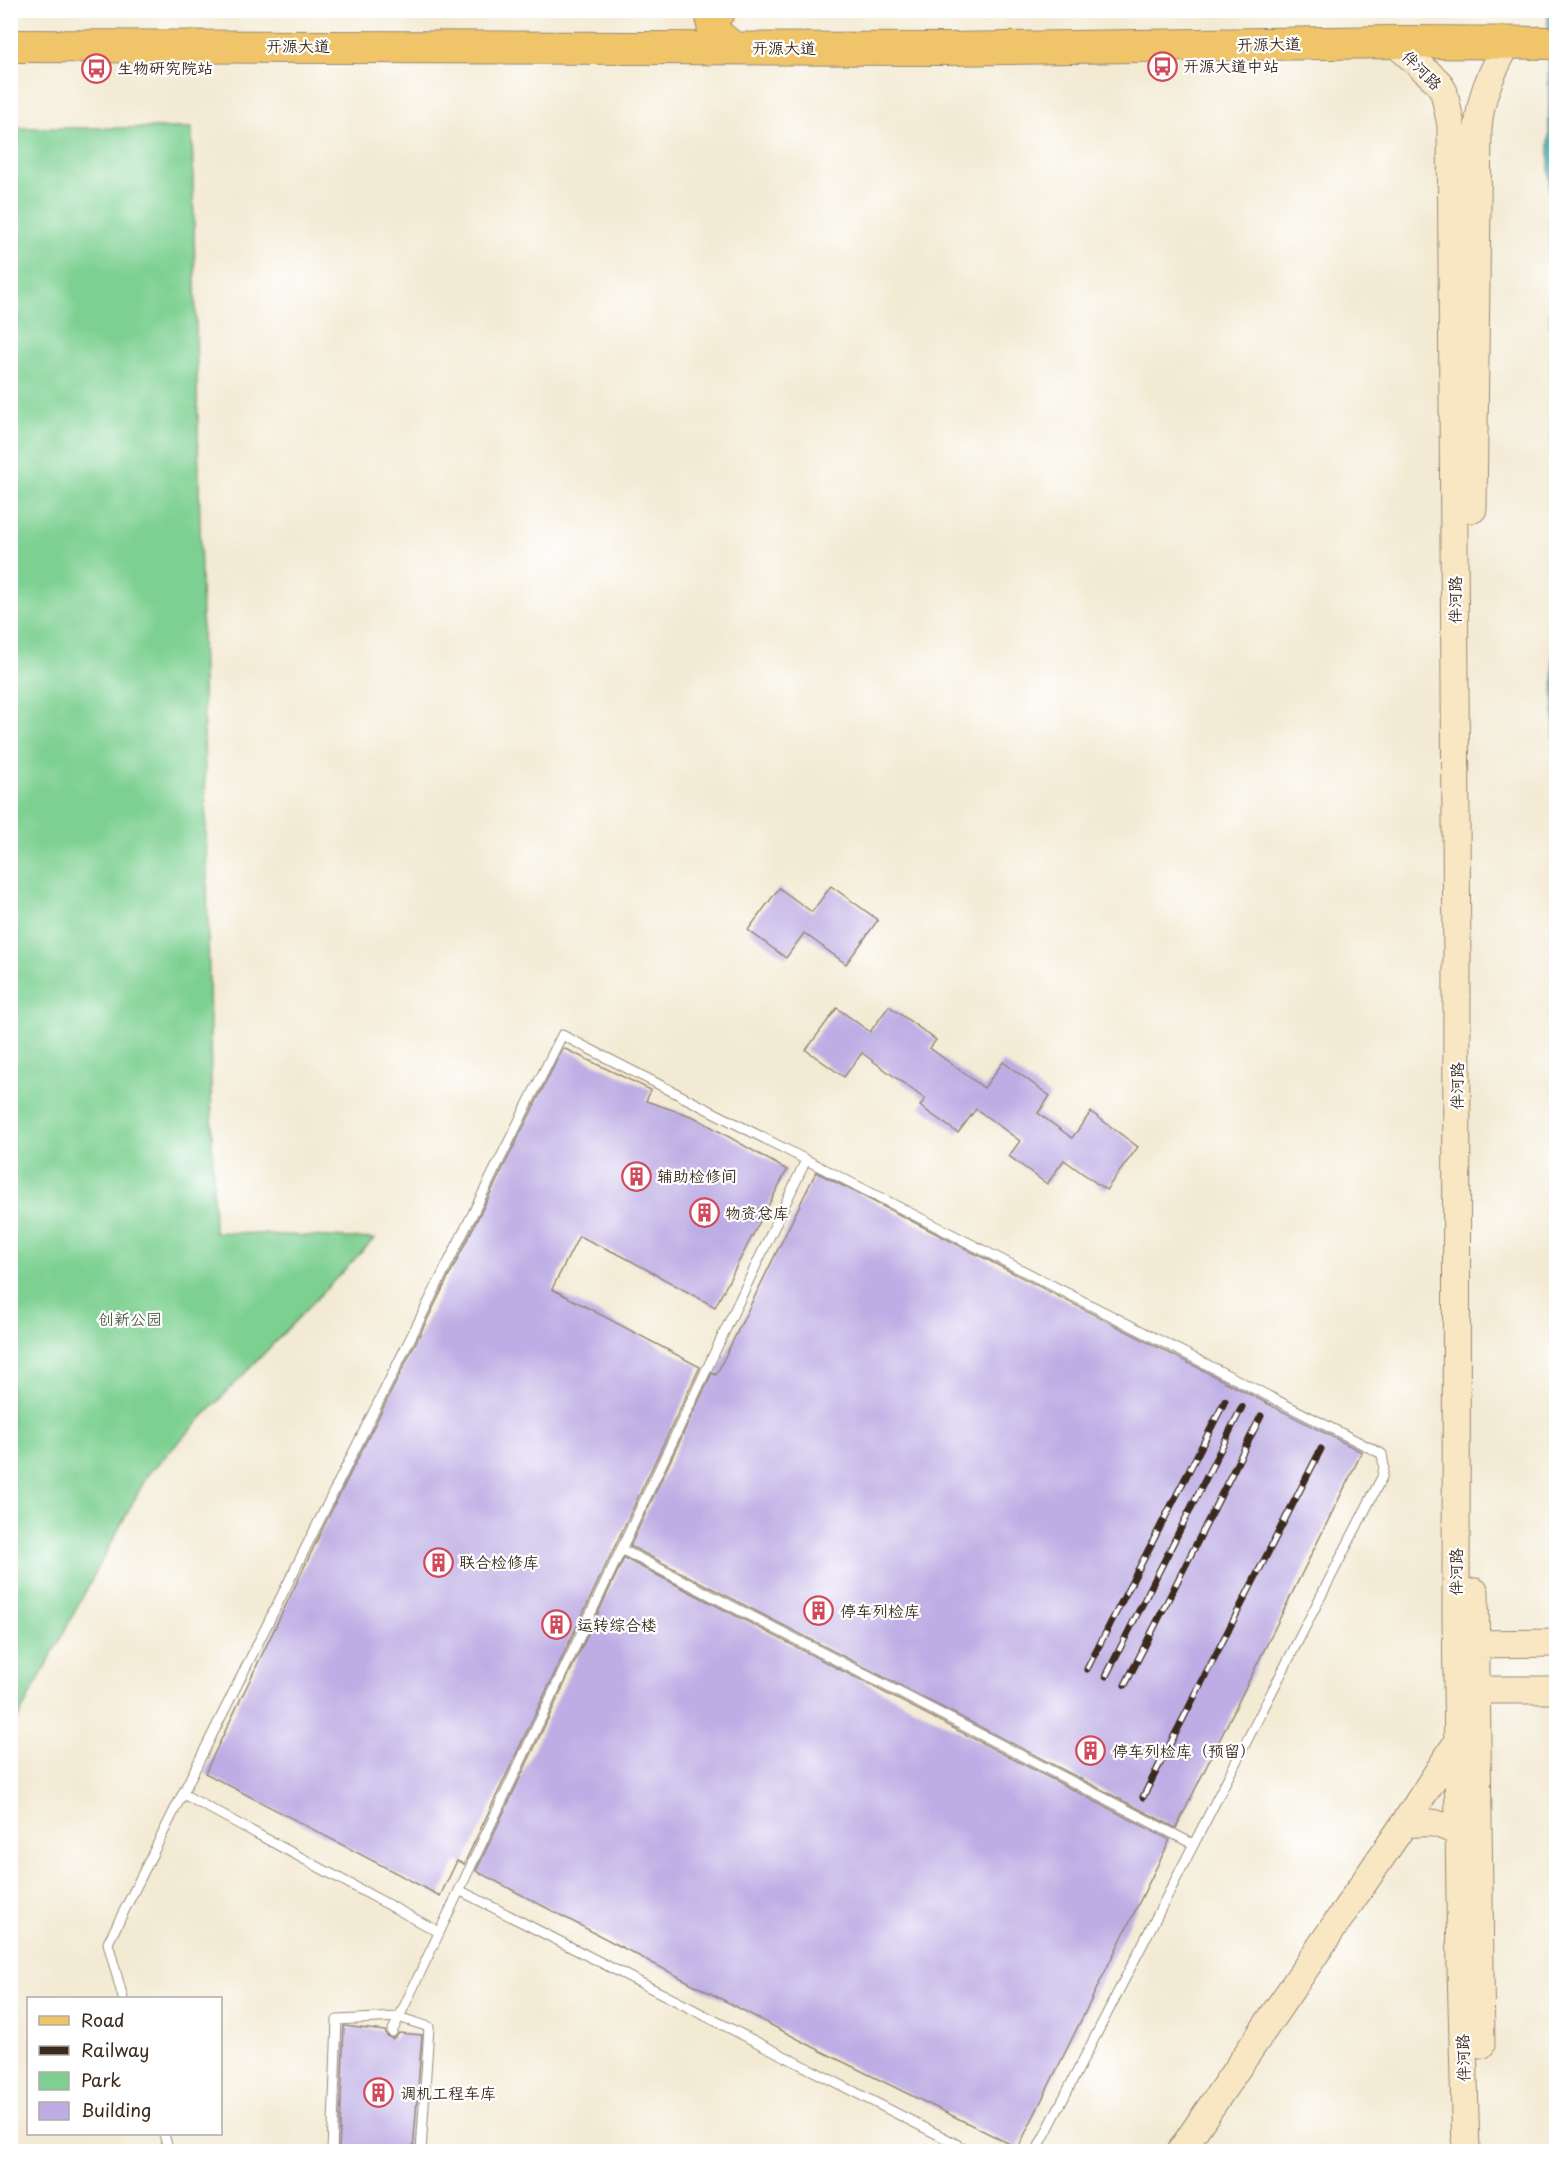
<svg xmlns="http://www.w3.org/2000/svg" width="1567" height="2162" font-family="'Playpen Sans','LXGW WenKai TC',sans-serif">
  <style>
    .green { fill: #7ed092; stroke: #5c7d58; stroke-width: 1.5 }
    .water { fill: #42b2ba; stroke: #3e6e6c; stroke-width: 1.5 }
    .building { fill: #bdade4 }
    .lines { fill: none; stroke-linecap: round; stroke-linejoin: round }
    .lane-casing { stroke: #978a78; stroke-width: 11 }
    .secondary-casing { stroke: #978a78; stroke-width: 29 }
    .primary-casing { stroke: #978a78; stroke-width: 34 }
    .lane { stroke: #fff; stroke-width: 9 }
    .secondary { stroke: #f9e7c3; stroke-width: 27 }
    .primary { stroke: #f0c469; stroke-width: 32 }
    .rail-casing { stroke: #3b2a1e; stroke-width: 7 }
    .rail { stroke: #fff; stroke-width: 4.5; stroke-dasharray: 14; stroke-linecap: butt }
    .labels { text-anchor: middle; stroke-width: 4.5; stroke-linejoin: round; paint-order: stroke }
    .street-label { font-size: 16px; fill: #3b2a1e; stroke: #fff }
    .poi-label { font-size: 16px; fill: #3b2a1e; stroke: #fff; text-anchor: start }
    .park-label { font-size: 16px; fill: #4f5c41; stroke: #fff }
  </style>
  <rect width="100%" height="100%" fill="#fff"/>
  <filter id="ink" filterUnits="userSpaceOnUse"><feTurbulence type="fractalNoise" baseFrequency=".0167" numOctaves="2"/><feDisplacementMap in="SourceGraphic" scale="12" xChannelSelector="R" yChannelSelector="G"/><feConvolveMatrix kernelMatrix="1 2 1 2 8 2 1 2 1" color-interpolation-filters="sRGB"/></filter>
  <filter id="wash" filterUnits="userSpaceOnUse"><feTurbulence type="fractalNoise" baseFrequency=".008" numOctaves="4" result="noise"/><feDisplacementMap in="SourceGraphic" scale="24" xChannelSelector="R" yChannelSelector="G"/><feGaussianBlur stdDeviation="1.35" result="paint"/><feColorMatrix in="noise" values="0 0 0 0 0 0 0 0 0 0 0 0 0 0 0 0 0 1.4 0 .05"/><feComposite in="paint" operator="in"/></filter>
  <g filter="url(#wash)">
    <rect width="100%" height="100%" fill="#f3ead3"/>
    <path class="green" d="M11,128H192L214,1232L374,1239L148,1474L11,1731Z"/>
    <path class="water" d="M1548,11H1556V977Z"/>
    <g id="blocks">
      <path class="building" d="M831,886L878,920L846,964L804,933L786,958L748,930L779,888L812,912Z
        M889,1006L936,1040L930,1048L984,1088L1003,1062L1050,1096L1038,1113L1072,1138L1091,1112L1138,1147L1106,1190L1064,1160L1047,1184L1009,1156L1020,1141L976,1109L958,1133L920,1106L925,1099L862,1053L844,1077L806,1050L837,1008L870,1032Z
        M563,1048L651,1090L646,1101L694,1117L787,1170L715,1307L622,1256L579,1236L552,1289L700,1367L464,1864L457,1861L440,1896L205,1773L324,1526Z
        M816,1172L1362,1452L1176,1828L630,1546L712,1373L716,1375Z
        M624,1558L1170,1840L1018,2148L819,2050L476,1871Z
        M344,2026L385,2031L387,2036L392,2039L396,2037L399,2033L422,2035L413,2151H339Z"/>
    </g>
  </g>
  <g filter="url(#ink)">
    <use href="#blocks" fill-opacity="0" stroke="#978a78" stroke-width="1.5"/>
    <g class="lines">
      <defs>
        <path id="lane" d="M621,1549L1193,1844
          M183,1794L439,1932
          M459,1890L972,2152
          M123,1998L108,1943L562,1035L1382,1454L1384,1467L1382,1477L1036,2152
          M392,2032L806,1160
          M164,2134L169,2152
          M332,2152L337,2020L398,2017L429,2027L421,2152"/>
        <path id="secondary" d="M1394,42L1438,82L1444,92L1451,125L1457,962L1456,1615L1461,1968L1466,2152
          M1473,509L1478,129C1481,92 1491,75 1507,44
          M1475,1592L1481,2045
          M1556,1643L1475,1644L1457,1666L1476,1690H1556
          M1458,1741L1404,1824C1431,1822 1433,1820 1459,1833
          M1180,2152L1404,1824"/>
        <path id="primary" d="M720,10L714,14C708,32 722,39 734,48
          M10,46L947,49L1394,42L1556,43"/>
      </defs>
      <use href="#lane" class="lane-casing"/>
      <use href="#secondary" class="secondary-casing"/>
      <use href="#primary" class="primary-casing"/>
      <use href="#lane" class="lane"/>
      <use href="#secondary" class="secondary"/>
      <use href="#primary" class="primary"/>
      <defs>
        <path id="rail" d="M1087,1669L1225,1401
          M1106,1676L1242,1407
          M1125,1685L1261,1416
          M1143,1797L1321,1449"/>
      </defs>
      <use href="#rail" class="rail-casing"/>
      <use href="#rail" class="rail"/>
    </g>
  </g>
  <defs>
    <symbol id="bus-ring" viewBox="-11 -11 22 22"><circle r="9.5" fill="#fff" stroke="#d1495b" stroke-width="1.5"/><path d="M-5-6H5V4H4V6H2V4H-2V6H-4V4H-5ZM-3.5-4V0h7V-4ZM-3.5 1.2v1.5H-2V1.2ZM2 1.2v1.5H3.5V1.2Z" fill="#d1495b"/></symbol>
    <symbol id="building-ring" viewBox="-11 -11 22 22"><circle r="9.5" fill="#fff" stroke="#d1495b" stroke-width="1.5"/><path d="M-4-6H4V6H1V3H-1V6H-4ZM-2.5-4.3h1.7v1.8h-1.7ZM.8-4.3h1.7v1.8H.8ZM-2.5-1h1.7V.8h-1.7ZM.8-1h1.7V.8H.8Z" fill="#d1495b"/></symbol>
  </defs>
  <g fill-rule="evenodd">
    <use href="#bus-ring" x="1146" y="50" width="33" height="33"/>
    <use href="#bus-ring" x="80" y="52" width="33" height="33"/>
    <use href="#building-ring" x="620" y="1160" width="33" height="33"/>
    <use href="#building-ring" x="688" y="1196" width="33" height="33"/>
    <use href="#building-ring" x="422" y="1546" width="33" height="33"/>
    <use href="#building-ring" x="802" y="1594" width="33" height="33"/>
    <use href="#building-ring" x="540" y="1608" width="33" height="33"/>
    <use href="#building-ring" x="1074" y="1734" width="33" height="33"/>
    <use href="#building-ring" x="362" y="2076" width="33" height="33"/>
  </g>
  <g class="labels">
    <g class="street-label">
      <text transform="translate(1269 44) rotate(-1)" y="6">开源大道</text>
      <text x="298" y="52">开源大道</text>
      <text x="784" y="54">开源大道</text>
      <text transform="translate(1422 70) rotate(45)" y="6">伴河路</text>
      <text transform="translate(1455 600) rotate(-90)" y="6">伴河路</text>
      <text transform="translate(1457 1086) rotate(-90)" y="6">伴河路</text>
      <text transform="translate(1456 1572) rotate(-90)" y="6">伴河路</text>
      <text transform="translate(1463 2058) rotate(-92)" y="6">伴河路</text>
    </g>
    <g class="poi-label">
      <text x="1183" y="72">开源大道中站</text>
      <text x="117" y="74">生物研究院站</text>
      <text x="657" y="1182">辅助检修间</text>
      <text x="725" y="1219">物资总库</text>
      <text x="459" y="1568">联合检修库</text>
      <text x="840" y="1617">停车列检库</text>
      <text x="577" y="1631">运转综合楼</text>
      <text x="1112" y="1757">停车列检库（预留）</text>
      <text x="400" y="2099">调机工程车库</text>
    </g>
    <g class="park-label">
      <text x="130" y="1325">创新公园</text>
    </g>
  </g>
  <rect width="1567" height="2162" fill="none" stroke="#fff" stroke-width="36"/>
  <rect x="27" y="1997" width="195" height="138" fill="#ffffff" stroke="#b1aaa5" stroke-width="1.5"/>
  <rect x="39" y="2016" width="30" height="9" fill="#f0c469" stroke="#b1aaa5" stroke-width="1.5"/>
  <text x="81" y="2027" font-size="18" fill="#3b2a1e">Road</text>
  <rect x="39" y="2046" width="30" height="9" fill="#3b2a1e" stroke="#b1aaa5" stroke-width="1.5"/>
  <text x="81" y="2057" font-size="18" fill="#3b2a1e">Railway</text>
  <rect x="39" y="2072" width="30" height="18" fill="#7ed092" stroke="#b1aaa5" stroke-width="1.5"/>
  <text x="81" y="2087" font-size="18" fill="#3b2a1e">Park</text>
  <rect x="39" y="2102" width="30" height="18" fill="#bdade4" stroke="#b1aaa5" stroke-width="1.5"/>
  <text x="81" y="2117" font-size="18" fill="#3b2a1e">Building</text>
</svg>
